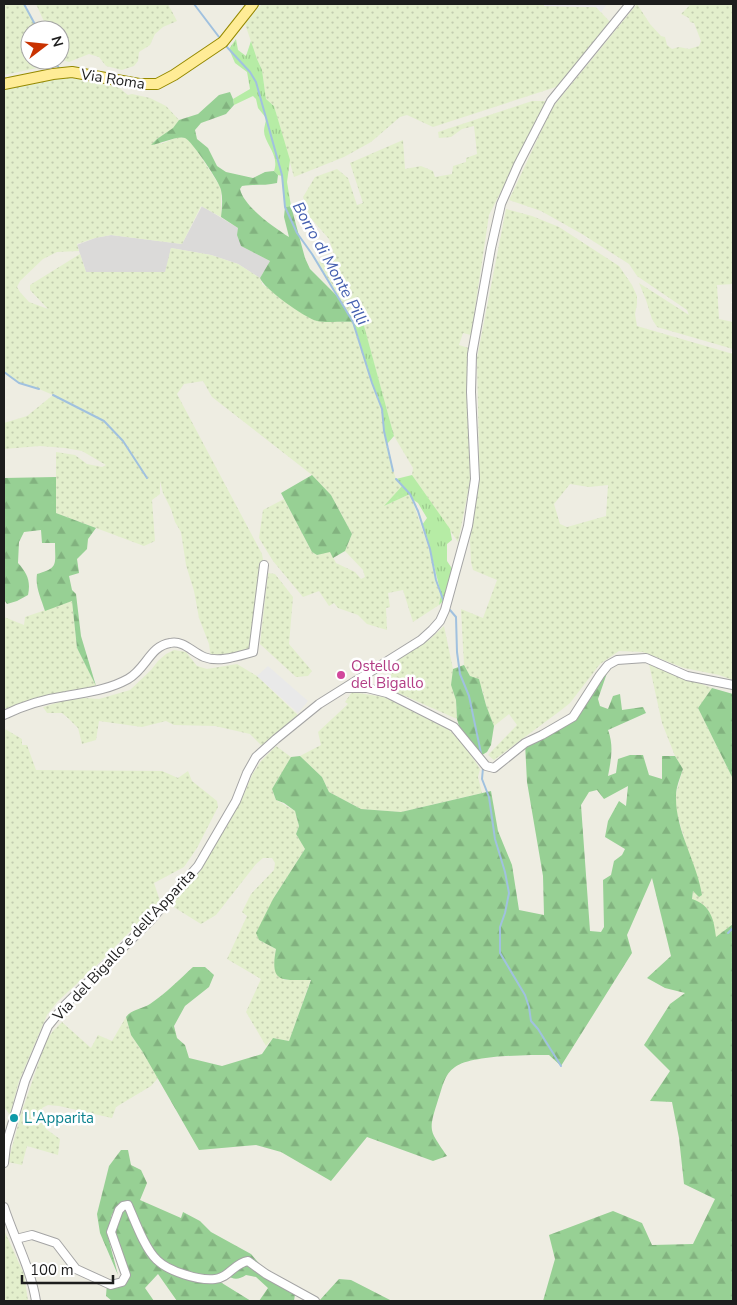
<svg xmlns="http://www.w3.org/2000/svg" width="737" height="1305" font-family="'Nunito Sans',sans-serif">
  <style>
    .residential { fill: #dbdad9 }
    .farmland { fill: url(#farmland-dots); fill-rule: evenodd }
    .grass { fill: url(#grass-tufts) }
    .forest { fill: url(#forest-firs); fill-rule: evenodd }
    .parking { fill: #e9e9e9 }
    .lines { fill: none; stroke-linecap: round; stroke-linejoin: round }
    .stream { stroke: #a0c1df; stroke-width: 2 }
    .minor-casing { stroke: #a4a4a4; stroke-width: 10 }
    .major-casing { stroke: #958900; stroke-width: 12 }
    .minor { stroke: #fff; stroke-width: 8 }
    .major { stroke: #ffec96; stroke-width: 10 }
    .hotel-dot { fill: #d1479c; stroke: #fff; stroke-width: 2 }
    .culture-dot { fill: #0f9aa8; stroke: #fff; stroke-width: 2 }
    .labels { text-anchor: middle; stroke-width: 5; stroke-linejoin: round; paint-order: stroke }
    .street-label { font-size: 15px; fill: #1d1d1d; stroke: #fff }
    .hotel-label { font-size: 15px; fill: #b23c85; stroke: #fff; text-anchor: start }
    .culture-label { font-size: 15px; fill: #0d838f; stroke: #fff; text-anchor: start }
    .water-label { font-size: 16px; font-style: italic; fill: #4560b0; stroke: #fff }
  </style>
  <defs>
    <pattern id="farmland-dots" width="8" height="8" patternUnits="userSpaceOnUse" patternTransform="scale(1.25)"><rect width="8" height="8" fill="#e3efcc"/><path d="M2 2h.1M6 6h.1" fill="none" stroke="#c2ccaf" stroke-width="1.8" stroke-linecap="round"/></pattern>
    <pattern id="grass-tufts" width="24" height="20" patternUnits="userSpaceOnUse" patternTransform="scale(1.25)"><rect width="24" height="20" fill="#b6eca5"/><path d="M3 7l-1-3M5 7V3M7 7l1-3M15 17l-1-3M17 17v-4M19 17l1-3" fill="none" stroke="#9cca8e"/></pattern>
    <pattern id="forest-firs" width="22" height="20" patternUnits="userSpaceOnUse" patternTransform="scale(1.25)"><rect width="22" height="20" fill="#97d094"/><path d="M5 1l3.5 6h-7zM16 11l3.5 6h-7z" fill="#82b27f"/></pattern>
  </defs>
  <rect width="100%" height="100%" fill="#eeede2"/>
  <path class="residential" d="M202,206L238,228L241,246L270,261L260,278L238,264L211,255L171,248L166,272H86L77,245L95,238L111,235L182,244Z"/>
  <path class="farmland" d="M4,4H24L38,30H30V60H54L56,64L4,75Z
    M36,4H168L177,21L163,27L155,34L150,45L139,52L138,61L134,66L122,70L106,66L99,57L89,54L69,62L62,60L60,56V30H48Z
    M262,4H544V6L596,7L611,23L559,86L433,127L407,115L400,117L371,142L344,157L294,177L274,106L266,99L262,70L257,59L245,24Z
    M637,4L650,24L661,36L665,37L667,45L672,49L679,47L689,49L699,46L701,41L694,23L690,22L689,18L681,14L691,4H733V284L717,285L719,319L733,322V349L657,327L652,319L646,300L639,283L689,315L687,310L637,276L629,264L582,234L541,211L509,200L552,108Z
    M64,77L118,87L128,95L132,94L150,98L166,106L179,120L174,128L157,139L161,144L178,137L186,138L194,146L221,188V217L201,206L182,244L111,235L95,238L77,244L79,251L57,252L43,259L20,281L17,287L20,292L29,302L48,309L30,290V285L80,254L86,272H165L171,248L211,255L238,264L260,278L262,284L317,321L353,322L372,383L382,409L384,431L393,470L396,479L402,486L386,505L410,494L432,557L436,580L441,594L439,605L413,622L403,590L388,593L390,607L386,608L387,630L367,624L358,615L338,608L334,603L329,606L319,591L303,597L273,561L259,538L263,510L284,499L312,552L317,555L330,551L336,563L355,572L361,579L365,577L363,570L345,551L352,534L331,495L312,475L212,397L203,381L184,384L177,394L262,554L264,565L253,652L211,658L209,644L199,618L194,591L186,565L181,532L175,522L171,509L163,493L160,481V494L152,500L155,541L144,546L56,513V452L75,455L87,464L102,467L106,465L82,451L65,448L40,446L4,449V423L27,416L53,395L39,389L19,383L4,372V88Z
    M532,101H547L489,215L471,335L463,333L459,345L469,348L467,371L471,470L470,482L458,542L412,475L413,468L394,436L363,323L348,313L317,262L335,257L329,239L309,216L303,197L315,177L337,169L348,178L357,205L363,203L350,163L403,140L405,169L421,166L433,171L435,177L452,174L453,166L466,162V158L477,154L474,126L462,129L451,137L439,138L438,132Z
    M506,209L532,216L559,227L619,266L632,285L637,296V304L635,314L637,326L733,354V680L719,675L684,668L643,652L619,651L600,664L570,703L560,711L494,760L488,755L517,725L509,714L494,726L486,705L482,688L470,676L464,665L461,609L483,618L497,580L473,570L471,562L470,541L479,454L477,358ZM570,484L589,487L608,485L606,516L567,527L560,524L554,504Z
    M268,573L275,574L293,597L289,644L312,671L308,676L296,677L260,644Z
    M72,601L77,648L96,686L4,709V617L24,625L25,617Z
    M444,626L453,669L451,685L456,700L457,719L387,688L391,677L392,663L429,640Z
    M174,650L186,652L197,666L207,669L237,664L257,676L301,718L265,749L250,734L215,726L174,725L166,721L142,727L99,721L96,740L82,744L78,728L69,719L62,713H47L43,707L63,701L84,698L99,699L130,690L151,670L158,661L166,654Z
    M649,664L712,688L698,708L733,779V924L716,938L692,899L693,891L684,837L676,811V794L683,769L675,756L662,723Z
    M352,692L384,697L449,730L466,747L480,769L478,777L482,793L401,812L361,809L329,792L322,777L300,756L321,745L318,732L348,704L345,702Z
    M5,729L22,739V745H27L36,770L162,771L178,778L188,771L192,781L217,801L218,807L197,848L184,867L154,883L160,901L99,963L57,1002L47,1015L19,1081L10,1115L4,1107V730Z
    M276,746L291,757L272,789L276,800L295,811L299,826L296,834L305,849L273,899L259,940L276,949L275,957L284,980L311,979L289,1041L273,1038L266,1046L246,1012L261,979L227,959L247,916L242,912L251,894L274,870L275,863L272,858H263L256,864L216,915L201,924L172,906L226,828L244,794L252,775L261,761Z
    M126,1017L131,1035L142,1051L158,1078L151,1086L116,1107L112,1118L59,1106L48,1105L42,1108L46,1129L60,1139L58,1155L27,1146L22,1165L8,1162L21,1114L46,1041L53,1031L62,1022L91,1048L98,1035L112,1041Z
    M4,1230L24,1274L28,1301H4Z"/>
  <path class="grass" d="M236,39L238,50L246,56L251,41L257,59L262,70L266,99L274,106L290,160L287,182L291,206L285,207L282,176L278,175L274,171C280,155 264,143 264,131C264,127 266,122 266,118L258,108L256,99L253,96L234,105L233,99L250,89L247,72L235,63L229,49Z
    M348,313L363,322L394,436L387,444L384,431L382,409L372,383L353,322Z
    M412,475L450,529L452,540L447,544V561L453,570L442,602L439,605L441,594L430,549L422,525L427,518L418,503L412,499L410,494L384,506L402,486L396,479Z"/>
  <path class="forest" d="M230,92L233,99L234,105L226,114L201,123L195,130L197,139L208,148L217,166L226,172L253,178L265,172L274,171L278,175L277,183C265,186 254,184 242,186L240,189C244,207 274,227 289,237L284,217L285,207L291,206L305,258L310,269L338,297L353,322C343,321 325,323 317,321C305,318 263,288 260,278L270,261L241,246L237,235L238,228L221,217C222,208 223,199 221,190C220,183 192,141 185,138C178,135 160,144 151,145L157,139L173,128L179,120L198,114L219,95Z
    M312,475L331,495L352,534L345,551L333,558L330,552L317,555L312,552L281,493Z
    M56,477V513L96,528L88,539L87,549L77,559L79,573L69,576L72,590L76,594L81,636L96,686L77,648L72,601L45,611C41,598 35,587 37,574C59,568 55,564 55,543H42L41,530L24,532L19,542L18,563C27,573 31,581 28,595L17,601L7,604L4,600V478Z
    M464,665L470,676L479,679L486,705L494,726L491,745L487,752L482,755L461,733L457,719L456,700L451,685L453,669Z
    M607,673L598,699L600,706L608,709L613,696L620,694L622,710L643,707L646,713L608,730C614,746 611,760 608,776L616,773L618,759L630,755H643L649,775L662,779V756H675L683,769C680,778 676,787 676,796C675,830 697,862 702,895L699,897L693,891L692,899C711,905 714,920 716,937L733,924V1301H543L555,1259L549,1235L613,1211L642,1223L652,1245L693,1244L715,1199L684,1184L679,1138L672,1102L650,1101L670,1071L644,1045L670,1004L685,993L665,988L647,978L671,956L652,878L627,935L632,953L561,1066L549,1055C527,1055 472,1055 455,1067C444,1074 442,1089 438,1100C428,1132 429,1129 447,1156L433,1161L367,1137L331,1181L281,1152L256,1145L199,1150L142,1051L131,1035L126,1017C132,1009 142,1009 150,1004C166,993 179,980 193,967H205L214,975L209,987L185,1006L174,1026L177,1038L185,1045L189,1058L222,1066L262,1054L273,1038L289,1041L311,980C284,979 269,986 276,949L259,940L256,933L273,899L305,849L296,834L299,826L295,811L284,803L276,800L272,789L291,757L300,756L322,777L329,792L361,809L401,812L491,791L498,831L512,865L519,910L544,915L543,876L527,782L525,743L573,717L600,675ZM628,786L626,806L619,801L608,821L605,837L625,849L622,855L614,861L611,875L603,880L604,927L601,932L590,931L581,805L589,792L597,790L604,799Z
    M712,688L733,694V779L698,708Z
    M121,1150H128L131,1165L141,1170L147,1183L140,1200L181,1218L183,1212L200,1221L211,1232L251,1254L262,1267L264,1278L295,1294L294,1301H259L268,1288L256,1277L246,1275C238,1280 234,1280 226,1275L217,1280L251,1301H177L158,1274L145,1288L154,1301H112L106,1296L107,1283L111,1285L126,1275L111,1232L118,1210L112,1214L107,1233L118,1275L100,1233L97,1214L109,1166Z
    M339,1279L351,1280L392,1301H319Z"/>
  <path class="parking" d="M544,4H607L601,12L596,7L544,6Z
    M268,666L308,701L298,713L257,676Z"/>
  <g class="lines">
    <path class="stream" d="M24,4L38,30
      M194,4L219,37
      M226,46L250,72L256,82L282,175L285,207L297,233L312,254L353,322L372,383L382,409L384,431L393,471
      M54,60L60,70
      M4,372L19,383L39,389
      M53,395L104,421L123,441L147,478
      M396,479L410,494L418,511L430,549L436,580L444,602
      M450,610L456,617L457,652L460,674L469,696L482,758
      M483,768L482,779L489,797L495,839L505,872L509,893L505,913L500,927V953L525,995L529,1007L531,1021L538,1029L561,1066
      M728,933L733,928"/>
    <defs>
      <path id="minor" d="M345,688H367L387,693L454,727L486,766L494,768L525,743L542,735L573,717L600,675L608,665L617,660L646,658L687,676L733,685
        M4,715C22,706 45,699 66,696C88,692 108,690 128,679C146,669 150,646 170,643C183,640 192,652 204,657C219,663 238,656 253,652L264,565
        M4,1163L6,1145L25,1081L48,1026L66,1004L150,921L198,866L236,801L247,773L256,757L276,739L319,704L421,640L432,630L440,621L445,610L468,526L475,479L471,392L472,354L491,248L501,204L518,165L551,101L630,4
        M4,1207C14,1238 31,1269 36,1301
        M16,1239L32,1235L56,1243L76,1269L111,1285L122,1282L126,1275L111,1232L119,1210L123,1206L128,1205C135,1221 145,1249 157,1260C168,1271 199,1281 215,1279C229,1278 234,1263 248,1261L266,1274L315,1301"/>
      <path id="major" d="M4,84L53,74L72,72L139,84H157L174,75L223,42L253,4"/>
    </defs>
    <use href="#minor" class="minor-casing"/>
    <use href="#major" class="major-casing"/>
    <use href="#minor" class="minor"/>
    <use href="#major" class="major"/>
  </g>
  <circle class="hotel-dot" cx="341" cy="675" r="5"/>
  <circle class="culture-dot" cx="14" cy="1118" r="5"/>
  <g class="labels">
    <g class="street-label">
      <text transform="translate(113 79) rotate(9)" y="5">Via Roma</text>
      <text transform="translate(124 945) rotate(-47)" y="5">Via del Bigallo e dell'Apparita</text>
    </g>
    <g class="hotel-label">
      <text x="351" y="671">Ostello<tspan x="351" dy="17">del Bigallo</tspan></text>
    </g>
    <g class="culture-label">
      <text x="24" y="1123">L'Apparita</text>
    </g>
    <g class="water-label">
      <text transform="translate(331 263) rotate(61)" y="6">Borro di Monte Pilli</text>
    </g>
  </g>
  <rect width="737" height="1305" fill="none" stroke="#1d1d1d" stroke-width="10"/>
  <g transform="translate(45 45) rotate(74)"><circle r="24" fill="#ffffff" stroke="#a5a5a5"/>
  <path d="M0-4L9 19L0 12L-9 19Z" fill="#c93200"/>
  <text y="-8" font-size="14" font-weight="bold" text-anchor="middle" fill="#1d1d1d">N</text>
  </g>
  <path d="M22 1275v8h91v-8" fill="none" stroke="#1d1d1d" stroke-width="2.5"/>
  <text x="30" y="1275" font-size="15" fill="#1d1d1d" stroke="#ffffff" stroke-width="4" paint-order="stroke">100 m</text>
</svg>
